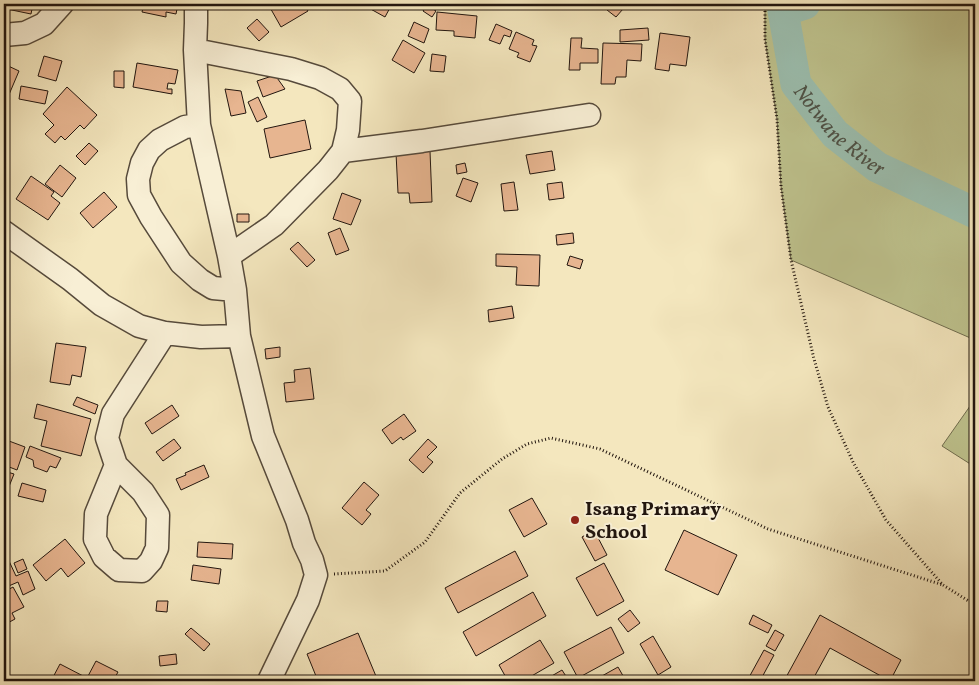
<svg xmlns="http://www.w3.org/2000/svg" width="979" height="685" font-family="Vollkorn,serif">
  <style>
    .green { fill: #bfc48f; stroke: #706d4f }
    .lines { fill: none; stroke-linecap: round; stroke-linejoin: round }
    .river { stroke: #9cc0b1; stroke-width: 31 }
    .building { fill: #e7b590; stroke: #22160f }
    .minor-casing { stroke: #564a3b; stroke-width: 25 }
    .path { stroke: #22160f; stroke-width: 3; stroke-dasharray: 1 2.5; stroke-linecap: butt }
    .minor { stroke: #f8efd5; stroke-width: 22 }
    .poi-dot { fill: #8f2418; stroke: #f8efd5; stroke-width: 2 }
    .labels { text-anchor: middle; stroke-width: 4; stroke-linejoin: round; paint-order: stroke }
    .poi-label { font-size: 20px; font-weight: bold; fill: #22160f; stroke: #f8efd5; text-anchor: start }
    .water-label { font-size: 21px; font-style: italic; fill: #4d5248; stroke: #f8efd5 }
  </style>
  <rect width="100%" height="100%" fill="#f4e7be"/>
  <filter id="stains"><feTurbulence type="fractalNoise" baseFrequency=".004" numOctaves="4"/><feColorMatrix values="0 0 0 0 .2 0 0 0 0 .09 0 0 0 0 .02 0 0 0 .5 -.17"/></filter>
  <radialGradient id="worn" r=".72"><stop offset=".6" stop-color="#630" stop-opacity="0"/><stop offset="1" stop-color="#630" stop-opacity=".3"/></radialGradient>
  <path class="green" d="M765,4H975V340L791,260L781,186L777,119L765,39Z
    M975,399V467L942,446Z"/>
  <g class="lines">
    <path class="river" id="s1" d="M805,4L783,11L796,84L835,134L877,167L975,213"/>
  </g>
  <path class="building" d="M8,4H33L31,14L7,9Z
    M144,4H178L176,14L166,12V17L142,12Z
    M268,4H304L308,11L281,27Z
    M369,4H392L385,17L367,7Z
    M613,4H616L623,9L616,17L607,10Z
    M427,5L436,11L432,17L423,11Z
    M437,12L477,16L475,38L454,36V31L436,30Z
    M257,19L269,32L259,41L247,28Z
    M414,22L429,29L424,43L408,36Z
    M496,24L512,31L510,37L504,35L500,44L489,40Z
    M648,28L649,40L620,42V30Z
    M516,32L534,40L532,45L537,46L530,62L517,57L519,53L509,49Z
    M660,33L690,37L686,66L670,64L669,71L655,69Z
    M571,38H582L581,48L598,49V63H580V70H569Z
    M403,40L425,53L414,73L392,60Z
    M603,43L642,44L641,61L627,60L626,77H616L615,84H601Z
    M432,54L446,56L444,72L430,71Z
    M44,56L62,61L56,81L38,76Z
    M137,63L178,70L175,84L168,83L167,89H172V94L133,87Z
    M4,64L19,71L5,104L4,103Z
    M114,71H124V88L114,87Z
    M275,75L285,89L263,97L257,81Z
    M21,86L48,91L45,104L19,99Z
    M67,87L97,115L84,129L80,125L65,140L61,136L55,143L45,134L54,125L43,114Z
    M225,89L241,91L246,113L231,116Z
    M258,97L267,117L257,122L248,102Z
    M305,120L311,149L270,158L264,129Z
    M89,143L98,151L85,165L76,156Z
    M430,151L432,202L410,203L409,193H398L396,153Z
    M552,151L555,170L530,174L526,155Z
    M465,163L467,172L457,174L456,165Z
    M60,165L76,178L62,197L45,184Z
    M31,176L54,192L51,196L60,203L48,220L16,199Z
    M463,178L478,183L471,202L456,196Z
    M514,182L518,210L504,211L501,184Z
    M562,182L564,198L549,200L547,184Z
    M104,192L117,207L93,228L80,213Z
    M342,193L361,200L351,225L333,219Z
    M237,214H249V222H237Z
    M340,228L349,250L336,255L328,233Z
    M573,233L574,243L557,245L556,235Z
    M298,242L315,260L307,267L290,249Z
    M496,254L540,255L539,286L516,285L517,267L496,266Z
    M570,256L583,260L580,269L567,265Z
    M512,306L514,318L489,322L488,310Z
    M56,343L86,347L81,377L72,375L70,385L50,382Z
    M280,347V357L266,359L265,349Z
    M310,368L314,399L286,402L284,383L295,382L294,370Z
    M77,397L98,405L95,414L73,405Z
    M37,404L91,419L81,456L41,446L47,421L34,418Z
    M172,405L179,416L152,434L145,423Z
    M404,414L416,431L403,440L401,437L392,444L382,430Z
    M174,439L181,448L163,461L156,452Z
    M428,439L437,447L427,457L433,462L423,473L409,460Z
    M9,441L25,447L17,470L4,465V456Z
    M30,446L61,458L56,468L50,466L47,472L34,467L33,460L26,457Z
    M204,465L209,477L181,490L176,479L186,475L185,473Z
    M4,471L14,474L8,489L4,487Z
    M364,482L379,495L366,510L371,514L362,525L342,508Z
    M22,483L46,490L43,502L18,496Z
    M532,498L547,524L524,537L509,510Z
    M594,530L607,555L595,561L582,537Z
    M684,530L737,555L718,595L665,570Z
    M65,539L85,563L68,577L61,568L46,581L33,565Z
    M198,542L233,544L232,559L197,557Z
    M515,551L528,576L458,613L445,588Z
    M23,559L27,569L18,573L14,563Z
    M9,561L16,576L28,571L35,589L23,595L18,582L4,588V563Z
    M604,563L624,601L597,616L576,578Z
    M193,565L221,569L219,584L191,580Z
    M13,587L24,607L12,613L15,619L4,625V592Z
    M533,592L546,616L476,656L463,632Z
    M157,601H168L167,612L156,611Z
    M630,610L640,623L628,632L618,619Z
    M753,615L772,625L768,633L749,624Z
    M820,615L901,660L890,681L830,648L812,681H784Z
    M611,627L624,653L578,678L564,652Z
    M191,628L210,644L204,651L185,634Z
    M775,630L784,635L775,651L766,646Z
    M358,633L378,681H318L307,654Z
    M653,636L671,667L658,675L640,644Z
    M540,640L554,663L523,681H508L499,665Z
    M764,650L774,655L760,681H747Z
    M176,654L177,664L160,666L159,656Z
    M96,661L118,672L113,681H51L60,664L87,678Z
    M618,667L626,681H593Z
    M562,670L569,681H543Z"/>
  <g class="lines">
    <defs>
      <path id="minor" d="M196,4V23L195,50L199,125L229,256L235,290L239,336L263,436L297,520L304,543L312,560L316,575L308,600L269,681
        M4,35L25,33L44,24L62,4
        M195,50L291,69L320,78L340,89L350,101L348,130L343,151L328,170L274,225L229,256
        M199,125L185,127L160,140L149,150L142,163L138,179L139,195L151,217L181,263L200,280L213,288L235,290
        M343,151L422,141L589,115
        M4,232L70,279L102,305L139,326L165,333L201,337L239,336
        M116,465L96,514L95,539L104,557L119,570L142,571L151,561L157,548L158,515L143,492L116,465L107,438L113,414L165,333"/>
    </defs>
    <use href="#minor" class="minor-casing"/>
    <path class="path" d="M765,4V39L777,119L781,186L791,260L814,359L828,407L853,462L886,520L943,585L975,605
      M334,574L385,571L425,542L460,493L502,459L527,444L551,438L600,449L768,529L943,585"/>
    <use href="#minor" class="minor"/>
  </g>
  <circle class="poi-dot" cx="575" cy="520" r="5"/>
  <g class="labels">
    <g class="poi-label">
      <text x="585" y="515">Isang Primary<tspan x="585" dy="23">School</tspan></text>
    </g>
    <g class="water-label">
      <text dy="7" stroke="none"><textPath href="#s1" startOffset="161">Notwane River</textPath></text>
    </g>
  </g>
  <rect width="979" height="685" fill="none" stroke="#f4e7be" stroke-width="20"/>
  <rect x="5" y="5" width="969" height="675" fill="none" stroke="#22160f" stroke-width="2.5"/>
  <rect x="10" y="10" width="959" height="665" fill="none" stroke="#22160f"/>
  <rect width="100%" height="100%" filter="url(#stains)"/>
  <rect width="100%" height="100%" fill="url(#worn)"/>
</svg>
